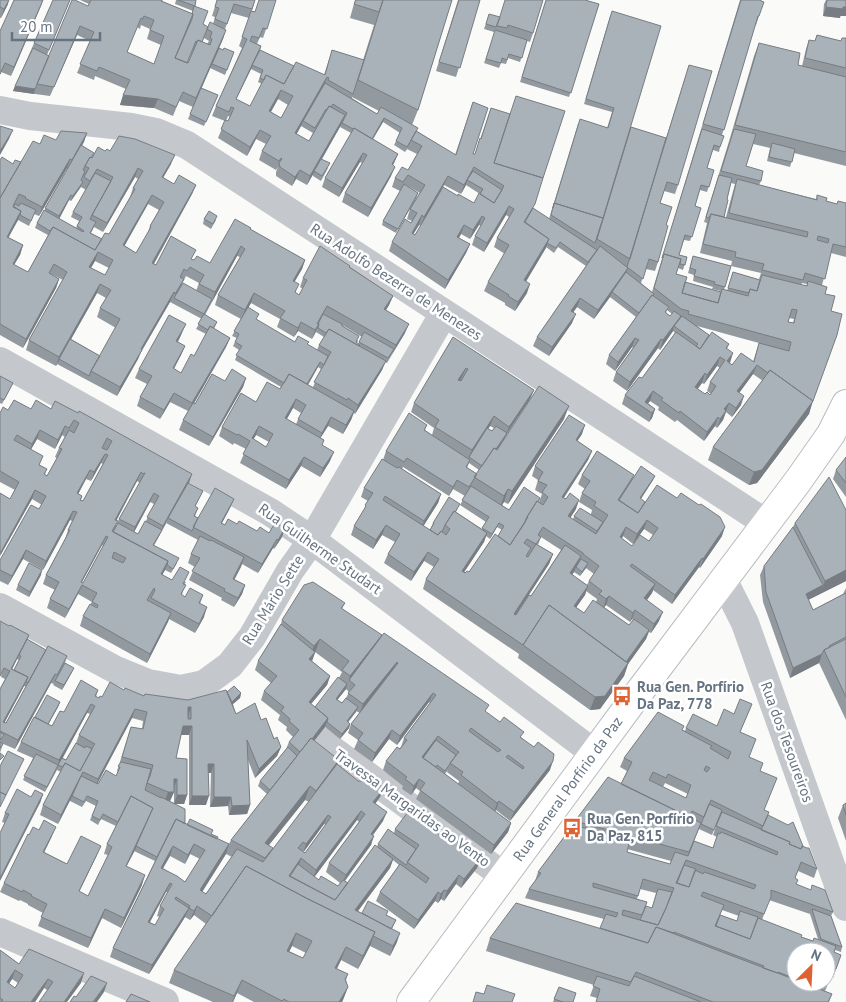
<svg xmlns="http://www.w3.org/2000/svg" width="846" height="1002" font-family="'PT Sans',sans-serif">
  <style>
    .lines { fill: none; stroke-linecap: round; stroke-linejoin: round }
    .secondary-casing { stroke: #b8bdc2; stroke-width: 30 }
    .street { stroke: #c4c7cb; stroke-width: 28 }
    .secondary { stroke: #fff; stroke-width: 28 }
    .wall { fill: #92999f; fill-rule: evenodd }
    .shaded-wall { fill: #777d82 }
    .building { fill: #aab2b9; stroke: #777d82; fill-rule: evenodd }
    .labels { text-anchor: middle; stroke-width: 5; stroke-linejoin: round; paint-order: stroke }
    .street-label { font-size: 15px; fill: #667482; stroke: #fff }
    .poi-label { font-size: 15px; font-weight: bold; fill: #667482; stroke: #fff; text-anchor: start }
  </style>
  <rect width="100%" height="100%" fill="#fafaf8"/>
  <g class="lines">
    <defs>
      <path id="secondary" d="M411,1002L631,703L798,481L831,434L846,404"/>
    </defs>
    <use href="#secondary" class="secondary-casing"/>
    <path class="street" d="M0,110L30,116L131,127L156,132L187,145L766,523
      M0,361L270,512L312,540L594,753
      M723,579L745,623L846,907
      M0,607L116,670L148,683L181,689L204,684L230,665L252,637L290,571L312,540L444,313
      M319,740L504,876
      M0,932L165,1002"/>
    <use href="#secondary" class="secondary"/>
  </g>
  <path class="wall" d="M0,0L8,4L1,18H0Z
    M43,0L11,76L1,72L0,75V31Z
    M53,0H70L47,55L49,56L88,6L89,4L80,0H163L162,1L192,14L193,11L175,4L176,0H196L194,6L203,24L208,27L213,24L215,17L212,16L217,0H255L252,11L255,12L276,0L263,38L260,37L257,44L261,46L260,50L294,66L324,75L332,50L363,60L374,25L350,18L355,0H452L418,110L412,125L417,131L455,155L473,102V154H475L491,108L533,209L549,219L578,124L607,128L612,112L584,104L610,16L625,145L631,127L666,138L689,65L678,185L675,194L664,191L660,203L666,225L658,262L655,271L646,269L641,283L652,292L740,0H761L759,16L756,25H755L722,135L720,147L719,152L713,150L707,168L711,179L707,192L700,190L695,206L701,208L690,241L684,240L679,255L687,257L683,270L678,268L676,274L685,282L721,292V291L712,289L713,287L693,281L694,275L688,273L693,256L731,266L724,290L727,291L733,272L760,280V279H759L761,273L731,266L732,261L700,253L707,223L704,222L730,138L754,56L759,43L798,65L802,66L806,49L809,40L815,41L817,35L841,41L846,38V166L794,153L790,167L767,161L770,148L753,144L746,166L761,181L759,185L816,199L817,195L826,201L837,204L846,203V257L831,253L822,285L831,311L809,414L757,483L749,485L708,460L713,447L763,381L753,374L739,393L741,405L732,417L726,412L723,420L717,428L715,426L704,441L677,420L675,422L658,410L659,407L650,401L648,403L655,409L652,418L649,422L622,404L625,395L642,378L675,333L673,331L660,350L658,348L627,391L613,381L616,372L633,348L632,347L615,371L606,364L609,355L636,317L610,297L594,319L577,307L573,312L572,323L549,356L533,346L537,337L586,266L558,247L554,253L546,247L526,281L527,293L515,311L505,305V303L484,291L488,282L505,254L494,247L497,238L509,217L506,215L484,252L472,245L475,236L481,226L479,225L470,239L461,234L459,238L470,244L466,253L445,289L389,251L392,242L412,221L407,219L410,209L420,193L404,184L418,193L416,198L396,233L382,225L383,221L400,191L392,187L395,178L408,170L417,154L407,149L408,148L405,152L394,145L400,133L383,122L373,139L398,154L393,165L391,176L368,217L342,202L345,193L362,163L360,162L339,197L322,187L325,178L351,133L340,127L341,125L322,159L328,168L321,181L313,176V174L307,185L296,179L292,186L276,176V172L278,167L276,170L259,160L262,151L266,144L256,139L247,156L218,138L225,121L212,116L216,106L242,48L239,46L249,18L231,13L225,29L223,39L219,48L223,50L234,52L225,75L210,68L201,88L218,95L204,126L188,119L193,107L179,101L173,116L154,108L120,105L126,89L95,76L94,80L77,73L90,41L77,35L50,96L13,91ZM141,25L150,29L147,39L161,45L154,64L127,52L137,27L140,29ZM204,38L209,41L207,44L202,42ZM195,46L188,63H187ZM251,69L261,74L258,82L262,84L250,106L236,99ZM352,97L379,111L377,114L352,98ZM278,99L288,105L281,118L271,112ZM228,116L230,117L228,121H226ZM301,126L313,133L309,141L296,134ZM731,183L735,184L726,217H724L727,199ZM444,185L461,194L466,185L480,194L474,203L458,196L430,210ZM419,225L421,226L415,235L413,234ZM802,283L807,284L806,286L801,285ZM667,310L672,314L670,316L666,313ZM789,318L794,319L793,323L788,322ZM697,326L759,343L753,362L732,365L730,363L727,349L729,344L709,335ZM717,366L720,368L710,382L707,391L711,394L710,395L705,394L697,389L702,383L704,384Z
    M458,0H480L456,77L436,71Z
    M546,0L599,4L569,97L520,82Z
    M826,0H846L840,18L823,16L824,4Z
    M489,14L499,17L533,33L530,42L527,41L520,62L508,58L506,64L501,63L499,68L484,63L496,29L494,32L484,29Z
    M87,133L82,146L93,157L105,151L171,164L163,178L174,184L196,185L192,194L154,264L156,265L192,259L194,260L210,263L250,229L305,260L302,269L294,281L296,293L299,295L303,289L300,287L303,278L350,266V267L393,296L389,305L386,310L405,333L387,363L385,362L382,370L355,414L354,413L351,420L343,434L328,426L320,438L324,440L322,445L330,461L320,477L301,466L286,489L240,463L246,449L234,443L233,445L219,436L222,427L256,402L280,389L281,387L235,360L239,350L233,346L237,338L232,336L241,319L215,305L218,295L240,257L237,256L205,315L217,322L214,329L230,338L226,347L194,403L195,404L225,381L246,378L243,387L209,446L179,430L183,420L188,411L170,402L160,419L137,406L140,397L147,384L135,378L139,369L182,333L178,342L185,346L181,355L174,369L181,373L194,356L206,334L196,329L202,319L170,302L141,352L138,359L117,396L57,364L58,363L56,366L26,350L29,340L63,280L51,274L59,279L56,288L23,348L0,335V160L13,164L21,162L40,144ZM67,168L68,169L37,223L35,228L48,235L28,272L14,265L20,255L23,245L8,237L18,220L29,226L34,214L39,216ZM135,177L138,179L133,188L130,197L109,234L102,239L91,233L94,227L103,232ZM81,187L86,190L73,212L71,217L79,221L76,228L59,219L69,200L71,201ZM148,204L159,210L150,226L147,235L136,253L124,245ZM95,261L109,268L105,275L91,268ZM186,276L199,283L196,291L182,284ZM97,293L106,298L100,308L97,317L116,328L100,356L71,339ZM251,303L280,319L277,327L294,337L298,331L312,339L316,332L324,337L319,345L317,350L295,342L256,320L248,308ZM342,325L362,337L358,344L357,343L358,341ZM318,367L321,369L313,387L308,385ZM293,408L301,413L296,424L287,419ZM256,435L269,442L266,447L253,439Z
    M204,219L216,220L211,229L203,224Z
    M453,337L534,390L530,399L505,437L564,419L508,504L504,502L502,505L509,510L539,502L543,505L539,502L542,494L535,490L538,480L532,476L535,466L582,434L577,441L592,451L588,460L564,498L576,509L570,518L573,520L574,516L591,514L592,510L579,502L582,493L585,489L578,484L582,475L653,480L641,499L645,502L722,536L700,568L699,567L672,604L653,590L652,593L647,600L659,621L651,633L649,632L646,639L628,664L624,676L600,709L590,710L518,658L519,654L423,589L426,579L434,567L424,561L411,581L384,563L388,554L395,542L382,535L373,549L351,535L354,526L363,512L368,501L361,497L364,488L383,460L386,451L427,425L425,430L432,435L434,428L411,412L414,403ZM490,426L494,428L492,431L488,429ZM469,463L479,470L477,474L467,468ZM403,467L449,496L453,489L465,496L460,505L486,522L482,529L456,512L458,508L433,523L430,530L423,526L438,503L441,494L402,469ZM497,527L502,530L498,536L469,572H464L484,542L486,536L490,539ZM644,529L653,535L649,541L632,546L622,539L623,536L633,544ZM541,537L561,550L531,596L516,615L549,564L553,554L538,545ZM586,568L594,574L589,581L587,585L572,575L574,572L580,576ZM586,591L597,599L596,602L584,613L576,607L585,595ZM606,605L630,622L632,619L633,620L629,625L604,607Z
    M0,376L13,383L2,404L0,403Z
    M55,401L188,483L203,491L195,507L198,508L195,516L198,518L234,499L230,508L222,523L225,525L237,524L257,531L269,533L285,528L282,537L274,549L273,548L258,573L242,564L234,579L245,585L242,594L234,607L221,600L222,598L189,580L195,567L188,563L191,554L198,540L166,523L167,522L154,545L177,563L171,573L165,570L162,575L172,580L186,582L184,585L182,595L185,597L203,595L200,604L204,617L195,633L169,619L147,663L80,626L83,616L92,602L78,594L65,618L47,608L50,599L55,590L43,584L46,575L65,539L68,530L72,521L70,520L43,570L23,559L8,585L0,581V560L39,509L42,505L32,499L0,556V493L10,499L15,490L0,482V413L8,410L51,409ZM62,435L65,437L59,448L55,457L57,458L47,476L45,474L47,469L40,465L31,449L37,439L55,449ZM101,463L103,464L83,501L81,500L82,496L78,494L86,479L91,481ZM137,481L140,483L119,519L116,527V520ZM150,502L154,504L146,521L138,534L134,532ZM102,545L103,546L83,583L82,582Z
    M846,457V497L833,479L836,470Z
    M846,510V581L808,600L813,610L843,594L846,588V720L819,663L790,678L763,602L760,575L764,566L793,527L795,523Z
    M41,575L29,597L16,590L18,585Z
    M345,603L342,609L381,638L522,738L550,770L510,821L496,810L495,811L511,823L508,832L491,854L416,799L420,791L416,788L411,795L402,789L403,786L383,770L386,761L401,747L404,738L430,703L429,702L397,745L389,739L372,762L354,749L358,740L348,733L351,724L360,713L356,711L348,722L350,724L349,728L340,739L325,727L314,741L337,764L358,781L384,788L380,797L375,804L383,821L373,835L371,845L345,881L348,883L377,847L378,844L394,833L395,829L452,844L480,859L477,868L461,888L456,884L444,901L441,899L438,903L435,901L414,929L376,901L380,892L399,865L393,860L390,868L358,911L362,913L386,915L396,920L392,929L397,942L390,956L370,946L358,969L341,960L337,969L348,974L346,980L348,987L342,1002H254L237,993L233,1002H213L169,983L174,970L206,924L194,915L190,920L185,917L186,914L185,917L149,974L110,957L113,948L155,861L134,851L135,850L126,867L142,885L121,928L102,918L88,948L38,926L43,913L28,905V904L20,900L19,901L0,892L4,883L52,836L44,852L67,864L97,855L79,892L88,896L108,855L104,854L107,844L116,826L101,819L98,825L90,820L96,806L86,801L82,807L70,801V800L58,824L40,815L43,805L61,772L57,770L45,792L23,780L33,758L17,751L21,742L35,717L60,702L58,707L48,724L52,726L64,712L98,690L96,697L99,698L124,690L144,696L188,700L227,692L241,693L240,698L233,704L236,714L261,720L281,747L277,756L255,778L248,760L250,805L247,814L229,815L228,806L210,807L211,773H208L206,805H189V735H181L176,758L187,795L184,804H174L185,824L211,834L217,839L229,844L231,840L267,794L258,786L260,781L286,749L289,742L293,737L286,730L287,727L278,720L280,715L261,700L264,691L271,683L255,670L258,661L281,624L282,620ZM315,652L342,672L339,678L315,707L311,704L327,685L330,676L312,661ZM346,689L349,692L346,698L342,703L337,700ZM87,713L90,714L79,735L76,743L66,760L62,758ZM132,718L143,721L142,729L131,727L117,771L118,772L116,776L98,784H97ZM448,770L447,772L459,781L458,784L445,774ZM174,788V803L169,801H170L174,792ZM305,800L309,802L272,851L269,845ZM357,820L359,822L329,863L326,872L340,883L338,886L319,880L314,877ZM324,824L326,825L305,853L303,852ZM190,854L200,859L185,882L163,868L170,856L185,864ZM226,854L232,857L206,894L202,892ZM166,892H168L160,906L157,916L160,917L155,925L150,922ZM292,946L306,953L303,958L289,951Z
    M9,626L29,635L27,639L46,650L67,656L65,663L72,672L62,690L53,685L54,684L51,683L15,749L1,743L3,744L0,753V689L5,679L1,677ZM17,659L19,660L14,670L12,669ZM24,686L26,687L6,723H4Z
    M752,704L740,732L749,757L760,771L764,810L768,816L803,846L817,869L814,878L798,871L795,878L796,884L833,912L831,916L842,947L841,952L835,950L834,952L841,955L833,978L831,977L825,991L832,994L829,1002H596L597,998L590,996L594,985L486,951L490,938L600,929L604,919L525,898L529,889L535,881L538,872L573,825L575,821L621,784L627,771L620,767L624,758L683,730L685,731L686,728L717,726L734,714ZM665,783L688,794L686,798L663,787ZM720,815L713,835L717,837L713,848L694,841L699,829L712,835ZM627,849L671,861L670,864L627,852ZM640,889L656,893L652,908L640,920L647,902L637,899ZM769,900L810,914L818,939L813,941L801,937L762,920ZM722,910L739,916L737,921L720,915ZM796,952H826V982H796Z
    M43,794L40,803L5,823L2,822L5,813L31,797Z
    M846,803V841L838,818L843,805Z
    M0,950L19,964L81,983L47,990L44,988L35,1002H0ZM12,979L18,983L15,988L9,984Z
    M559,987L573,1002H553Z"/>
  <path class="shaded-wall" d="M9,0L8,4L1,18L4,9Z
    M43,0L41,6L11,76L14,67Z
    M826,7H846V16H840V18L823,16Z
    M80,26L77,35L50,96L54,87Z
    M226,30L223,39L193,108L196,98Z
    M261,46L258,55L232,108L236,99Z
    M327,77L324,86L303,121L301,126L292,143L295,133Z
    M15,86L35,89L34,94L13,91Z
    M281,90L278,99L266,120L269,111Z
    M123,95L158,99L154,108L120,105Z
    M345,115L341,125L307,185L310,176Z
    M384,118L383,122L370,144L372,140Z
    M13,130L9,139L0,155V151Z
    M260,130L256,139L247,156L250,147Z
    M87,133L84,142L68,169L72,160Z
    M363,153L360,162L339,197L342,188Z
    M398,154L394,163L388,173L392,164Z
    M175,155L171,164L158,186L162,177Z
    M70,159L67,168L39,216L42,207Z
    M395,167L391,176L368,217L371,208Z
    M474,167L471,176L467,180L466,185L461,194L464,185Z
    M138,168L135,177L103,232L107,223Z
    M300,170L296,179L292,186L295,177Z
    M448,176L444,185L421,226L424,217Z
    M83,182L81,186L71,201L73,196Z
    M196,185L192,194L149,272L152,263Z
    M418,193L416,198L396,233L398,229Z
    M71,195L69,200L58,221L59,216Z
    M152,195L148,204L120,254L123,245Z
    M509,206L506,215L484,252L487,243Z
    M21,211L18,220L4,246L7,237Z
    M422,215L419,225L408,243L412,233Z
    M482,216L479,225L470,239L473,230Z
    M464,225L461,234L454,246L457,237Z
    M549,239L546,248L521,290L524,280Z
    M470,244L466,253L445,289L448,280Z
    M23,245L20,255L9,273L13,264Z
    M241,246L237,256L212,302L215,292Z
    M98,252L95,261L86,276L89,267Z
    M305,260L302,269L290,290L293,281Z
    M628,268L624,277L612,292L610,297L594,319L598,310Z
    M59,279L56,288L23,348L26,339Z
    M100,284L97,293L56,366L59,357Z
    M530,284L527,293L515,311L518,302Z
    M174,292L170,302L141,352L138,359L117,396L120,387L141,349Z
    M254,293L251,303L241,320L245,310Z
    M393,296L389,305L381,318L384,309Z
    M580,298L577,307L568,320L571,311Z
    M576,314L572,323L549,356L552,347Z
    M681,316L677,325L674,326L673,331L660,350L663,340Z
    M301,322L298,331L294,337L298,328Z
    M186,324L182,333L173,350L176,341Z
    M319,324L315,333L312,339L315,330Z
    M409,324L405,333L392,354L396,345Z
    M230,338L226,347L189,412L192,403Z
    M635,338L632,347L615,371L618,362Z
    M661,339L658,348L627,391L630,382Z
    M185,346L181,355L169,377L173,368Z
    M733,353L730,363L724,370L727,361Z
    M720,357L717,366L704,384L707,375Z
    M386,361L382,370L355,414L358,405Z
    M320,362L318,367L303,393L305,388Z
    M757,365L753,374L734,400L737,391Z
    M466,368L462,377L455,389L458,380Z
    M705,373L702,383L692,397L695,387Z
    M246,378L243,387L209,446L213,437Z
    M534,390L530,399L505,436L509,427Z
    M653,391L650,401L644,408L645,402Z
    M174,393L170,402L160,419L164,410Z
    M744,396L741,405L732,417L736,408Z
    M296,399L293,408L282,427L285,418Z
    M813,401L809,414L757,483L749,485L754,472Z
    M729,403L723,420L717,428L724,409Z
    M569,406L564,419L508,504L512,491Z
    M655,409L652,418L649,422L652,413Z
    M354,411L351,420L343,434L346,425Z
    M494,416L490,426L468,459L472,450Z
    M331,417L328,426L318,442L322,433Z
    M718,417L715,426L704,441L707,432Z
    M585,425L582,434L572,449L576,440Z
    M65,426L62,435L55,449L58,440Z
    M259,426L256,435L249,448L252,438Z
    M40,430L37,439L29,453L32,444Z
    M507,433L505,437L482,472L484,467Z
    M592,451L588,460L558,506L562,497Z
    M334,452L330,461L320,477L323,468Z
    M105,454L101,463L91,481L94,472Z
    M304,457L301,466L286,489L289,480Z
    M90,470L86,479L74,502L77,493Z
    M141,472L137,481L112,529L115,520Z
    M192,474L189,483L169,518H168L152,550L163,526Z
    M655,476L653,480L638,503L640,498Z
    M457,480L453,489L449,496L453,487Z
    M508,489L504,502L499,510L504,496Z
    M35,490L32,499L0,556L1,552Z
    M154,493L150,502L132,536L135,527Z
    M441,494L438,503L421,530L424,521Z
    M234,499L230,508L217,532L221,523Z
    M579,500L576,509L565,526L568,516Z
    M73,511L70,520L43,570L46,561Z
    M647,520L644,529L633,544L637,534Z
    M499,523L497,527L490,539L492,534Z
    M386,525L382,535L373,549L376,540Z
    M626,527L623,536L616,546L620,537Z
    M725,527L722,536L700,568L703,559Z
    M285,528L282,537L274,549L278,540Z
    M487,533L484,542L459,580L462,571Z
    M106,536L102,545L77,591L81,582Z
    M277,539L273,548L258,573L262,564Z
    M26,550L23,559L8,585L12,576Z
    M428,552L424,561L411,581L414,572Z
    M553,554L549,564L510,623L514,614Z
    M581,556L578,565L576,567L574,572L567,583L570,573Z
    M244,557L241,567L230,588L233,579Z
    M702,558L699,567L672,604L675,595Z
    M168,561L165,570L158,583L161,574Z
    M588,563L586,568L580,576L582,572Z
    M42,570L41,575L29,597L30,592Z
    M846,570V581L820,594L825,581Z
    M655,584L652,593L641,608L644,598Z
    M82,585L78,594L65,618L69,609Z
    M245,585L242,594L234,607L238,598Z
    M823,585L820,594L802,603L806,594Z
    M588,586L585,595L571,615L574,606Z
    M609,596L606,605L603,609L606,599Z
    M207,607L204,617L195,633L199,624Z
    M635,610L632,619L630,622L633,613Z
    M663,612L659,621L651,633L654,624Z
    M171,613L168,622L147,663L150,654Z
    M649,630L646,639L628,664L624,676L600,709L590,710L595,697L624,665Z
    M29,635L26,644L19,655L17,659L8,678L11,669Z
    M382,635L377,648L349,680L350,676Z
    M320,639L312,661L306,668L314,646Z
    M822,654L819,663L790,678L793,668Z
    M397,662L393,671L360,713L363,704Z
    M74,668L72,672L62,690L64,685Z
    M55,674L51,683L15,749L18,740Z
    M330,676L327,685L305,711L309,702Z
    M28,677L24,686L0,731L3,722Z
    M347,684L346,689L334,704L336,699Z
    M241,693L240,698L227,709L229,704Z
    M433,693L429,702L397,745L400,736Z
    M60,702L58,707L44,732L45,728Z
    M91,704L87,713L59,765H58L59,760Z
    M188,707H191L188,716Z
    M358,707L356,712L345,726L347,721Z
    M135,709L132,718L95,788L98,779Z
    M328,718L325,727L271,796L301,753Z
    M350,724L349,728L340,739L342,734Z
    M183,726H192L189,735H180Z
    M392,730L389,739L372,762L375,753Z
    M438,736L434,745L422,762V757Z
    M281,747L277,756L255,778L259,769Z
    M339,760L334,773L311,804L316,791Z
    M553,761L550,770L510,821L514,812Z
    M208,764H214L211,773H205Z
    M83,772L80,781L58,824L61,815Z
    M174,779H177L174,788Z
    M419,779L416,788L411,795L414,786Z
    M310,786L305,800L260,856L265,843Z
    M384,788L380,797L370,811L373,802Z
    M168,792H174L170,801H165Z
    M43,794L40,803L0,881V878Z
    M177,795H187L184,804H174Z
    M192,796H209L206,805H189Z
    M214,797H231L228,806L210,807Z
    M499,801L496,810L494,812L497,803Z
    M250,805L247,814L229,815L232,806Z
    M153,808L135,850L122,875L126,866Z
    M361,811L357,820L313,879L316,870Z
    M387,812L383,821L367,843L371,834Z
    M328,815L324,824L303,853L306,844Z
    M511,823L508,832L491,854L494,845Z
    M56,827L52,836L40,861L43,852Z
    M374,836L371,845L342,884L346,875Z
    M194,844L190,854L185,864L188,855Z
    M229,844L226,854L197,900L200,890Z
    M101,846L97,855L75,900L79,891Z
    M173,846L170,856L158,877L161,868Z
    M301,858L298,868L285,885L289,876Z
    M393,859L390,868L352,919L355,910Z
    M480,859L477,868L461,888L464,879Z
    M145,875L142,885L121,928L124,918Z
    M459,875L456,884L444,901L447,891Z
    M170,883L166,892L145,931L148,922Z
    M444,890L441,899L438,903L441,894Z
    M438,892L435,901L414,929L418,920Z
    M197,906L194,915L190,920L194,911Z
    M189,908L185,917L149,974L152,965Z
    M105,909L102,918L88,948L91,938Z
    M375,932L370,946L358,969L363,956Z
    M296,933L292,946L283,964L287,951Z
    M400,933L397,942L390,956L393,946Z
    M346,947L341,960L330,981L335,968Z
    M15,970L12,979L4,991L7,982Z
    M84,973L81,983L67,1002H64Z
    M48,979L44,988L35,1002H31Z
    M242,980L237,993L233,1002H232Z
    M107,983L104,992L97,1002H93Z
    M348,987L343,1000L342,1002H339Z"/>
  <path class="building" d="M0,0H9L4,9L0,7Z
    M14,0H43L14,67L5,63L0,74V31Z
    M53,0H70L49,50L34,43Z
    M72,0H75L88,6L91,0H162L161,1L193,14L175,58L188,63L198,40L210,45L212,39L210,38L212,32L207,29L210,22L226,30L196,98L183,92L176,107L158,99L123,95L130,80L99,67L97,71L80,64L94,32L80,26L54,87L37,84ZM144,16L154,20L150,30L164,36L154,64L127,52L141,18L143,19Z
    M178,0H196L195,6Z
    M217,0H255L252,9L234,4L227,24L215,19L219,8L215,7Z
    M259,0H276L267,29L263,28L259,38L252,36L250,41L261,46L236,99L250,106L266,75L284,84L296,62L325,75L332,50L364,60L353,94L328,80L329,78L327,77L295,133L309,141L329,106L345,115L310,176L300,170L295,177L280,167L279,163L282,159L281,158L279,161L262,151L271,136L260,130L250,147L221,129L225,120L228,121L234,108L231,107L229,112L216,106L247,39L242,37L251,11L255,12ZM281,90L293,96L281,118L269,111Z
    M356,0H383L379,12L354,4Z
    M383,0H452L418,110L358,80Z
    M459,0H480L460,68L439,62Z
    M505,0H543L533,33L508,25L507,28L497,26Z
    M546,0H585L599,4L571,93L522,77Z
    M741,0H761V1L764,2L759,16H758L724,130L703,124Z
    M827,0H846V7H843V9L826,7Z
    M194,6L208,11L203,24L208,27L202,42L198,40L197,42L196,41L187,63L175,58L192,19L193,14H192Z
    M612,11L661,26L603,218L554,203L553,208L580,119L608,128L614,108L586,99Z
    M489,14L500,17L496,27L486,24Z
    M495,30L527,40L522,58L509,54L507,60L502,58L501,63L486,59Z
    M817,35L841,41L842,38H846V68L805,58L809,40L815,41Z
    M759,43L800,53L798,65L846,77V152L735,125Z
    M33,48L49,56L35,89L15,86Z
    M219,48L223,50L224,48L234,52L227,70L212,64Z
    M260,50L294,66L284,84L266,75L264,80L260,78L263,70L252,65Z
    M689,65L712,71L678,185L667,182L660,203L672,207L666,225L668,226L658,262L649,259L643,279L627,267Z
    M325,83L377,114L381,107L418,128L407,147L396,141L402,128L384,118L372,139L354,128L353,129L342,123L347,113L333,104L331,107L329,106L327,110L326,109L315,128L303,121Z
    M201,88L218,95L206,122L190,114Z
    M516,96L565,111L543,178L494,163Z
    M473,102L488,108L473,154H475L480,138L481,139L491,108L510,114L494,163L543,178L535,204L524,222L549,239L524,280L530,284L518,302L508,296L509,295L488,282L509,245L497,238L514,209L509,206L487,243L475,236L485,218L482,216L473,230L464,225L457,237L470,244L448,280L392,242L405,219L411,223L417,213L410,209L425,185L408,175L403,182L395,178L402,167L408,170L422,146L411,140L416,131L456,155ZM474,167L504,186L494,203L479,193L474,203L458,194V196L443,187L415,235L412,233L422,215L424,217L448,176L464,185Z
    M0,126L13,130L0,151Z
    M631,127L666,138L630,259L597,239Z
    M354,128L398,154L392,164L395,167L371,208L345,193L367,155L363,153L342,188L325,178Z
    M702,129L724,136L720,147L714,145L707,168L714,170L709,187L701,185L695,206L701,208L692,237L685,235L679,255L687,257L685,265L680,264L681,259L664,254L662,258Z
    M734,129L756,134L746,166L763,171L761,181L721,171Z
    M61,131L87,133L72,160L70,159L42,207L25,198L26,197L19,194L13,206L21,211L7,237L23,245L13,264L28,272L53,227L95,250L105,233L109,234L135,189L133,188L143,171L138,168L107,223L92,215L113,177L97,169L90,181L84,177L89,168L85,166L90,157L92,158L98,147L105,151L107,149L110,151L119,136L135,139L175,155L162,177L174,184L179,175L196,185L152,263L156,265L171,236L196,250L191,259L194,260L197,256L210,263L235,219L251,228L250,229L305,260L293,281L299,284L295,292L299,295L307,280L303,278L320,246L350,266L349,267L393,296L384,309L409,324L396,345L327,306L318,322L317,324H319L315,330L301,322L298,328L280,318L285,311L254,293L245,310L218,295L245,249L241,246L215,292L199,284L204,275L190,267L187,271L184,269L180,277L184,279L175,294L174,292L141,349L142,350L120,387L91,371L120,319L100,308L111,290L100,284L59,357L29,340L67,272L54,264L49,273L59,279L26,339L0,324V198L33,141L40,144L44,135L56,140ZM152,195L164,202L150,226L151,227L136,253L123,245ZM98,252L113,260L105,275L89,267Z
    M772,143L795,149L792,162L769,157Z
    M81,145L94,153L91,158L90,157L85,166L83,170L85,171L81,180L83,182L73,196L71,195L59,216L45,208Z
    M2,157L13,164L15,160L21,162L0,198V160Z
    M321,159L330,163L322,176L314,171Z
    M473,171L502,190L494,203L480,194L483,189L467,180Z
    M95,173L111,181L92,215L90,219L96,222L90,233L102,239L95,250L53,227L50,231L37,223L44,210L83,232L84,231L77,226L82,217L73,212Z
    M719,175L732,178L727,199L728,200L724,217L711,214L709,218L706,217Z
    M737,179L817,200V195L827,198L826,201L837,204L838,201L846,203V247L833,244L825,279L805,273L803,280L762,270L764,264L735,257L736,252L703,244L711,214L807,237L808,232L729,213ZM818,236L829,239L828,243L817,240Z
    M404,184L418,193L398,229L383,221Z
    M21,203L36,210L31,221L20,215L21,211L13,207L15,204L19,206Z
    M554,203L603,218L595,243L551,215Z
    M533,208L597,250L588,262L560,242L556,248L547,243L549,239L525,222Z
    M209,211L217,216L213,224L204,219Z
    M600,246L628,268L598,310L580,298L571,311L576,314L552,347L537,337Z
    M664,254L681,259L676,274L687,277L682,293L718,303L722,289L748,296L750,289L757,291L762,275L807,286L808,281L827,287L825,294L835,296L831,311L842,314L837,335L813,401L770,370L768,373L757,365L737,391L744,396L736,408L729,403L724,409L726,411L720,419L718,417L707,432L680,411L679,413L661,400L663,398L653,391L645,402L655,409L652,413L625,395L639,377L642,378L676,332L700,349L712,332L729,344L726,348L733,353L727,361L732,365L741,353L754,362L759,343L789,351L791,342L688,314L689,311L681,309L654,288ZM792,309L797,310L794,323L788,322ZM720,357L725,360L710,382L716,386L710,395L707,392L705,394L695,387L705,373L707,375Z
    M693,256L731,266L725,287L714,284L715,282L694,276L696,270L690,268Z
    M626,272L654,294L653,296L652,295L639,313L612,292Z
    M733,272L760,280L757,291L750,289L749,293L728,288Z
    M685,282L721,292L718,303L682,293Z
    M183,283L212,299L204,314L174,298Z
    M652,295L669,307L665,312L670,316L674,311L681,316L663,340L661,339L630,382L616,372L639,340L635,338L618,362L609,355Z
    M248,307L259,314L256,319L295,342L298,336L309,342L307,344L328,356L324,365L320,362L307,384L289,374L284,383L236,355L242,346L235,342L239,334L234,331Z
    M204,314L217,322L213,328L210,326L208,330L198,324Z
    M323,314L342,324V326L359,336L356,342L360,345L359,346L329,329L326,333L318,328L319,324H318Z
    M169,315L186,324L176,341L185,346L173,368L181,373L191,354L194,356L210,326L230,338L192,403L174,393L164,410L140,397L152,376L139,369Z
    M682,316L709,335L700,349L696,346L698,344L674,326Z
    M329,329L386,361L358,405L348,398L347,400L314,382L331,352L319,345Z
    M364,332L394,349L388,358L359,342Z
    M453,337L534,390L509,427L494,416L472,450L435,427L439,420L414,403ZM466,368L468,369L461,381L458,380Z
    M70,339L100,356L91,371L89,376L59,359Z
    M232,369L246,378L213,437L183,420L193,403L195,404L212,374L225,381Z
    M770,370L813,401L762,470L754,472L713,447Z
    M289,374L354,411L346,425L331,417L322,433L298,419L306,405L296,399L285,418L324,440L322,445L334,452L323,468L304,457L289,480L243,454L250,441L238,434L237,435L222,427L241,393L256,402L267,382L280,389ZM259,426L273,434L266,447L252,438Z
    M0,376L13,383L4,400L0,398Z
    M539,386L569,406L512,491L508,489L504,496L474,477L494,448L497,450Z
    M14,400L31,409L36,400L51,409L55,401L78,413L79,411L192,474L163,526L147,517L159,496L154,493L135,527L119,519L145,473H144L143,474L141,472L115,520L118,521L112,531L168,561L161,574L172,580L180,567L189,572L183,584L186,585L181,594L185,597L190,588L203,595L199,603L207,607L199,624L151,598L155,590L154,588L147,600L171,613L150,654L83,616L90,604L97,608L98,605L92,602L97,593L82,585L69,609L50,599L59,582L46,575L70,530H68L77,512L73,511L46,561L26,550L12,576L0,570V560L31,505L39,509L46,496L35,490L1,552H0V493L10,499L19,482L0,471V413L3,407L8,410ZM74,420L79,423L74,433L69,430L59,448L62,449L47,476L44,474L47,469L39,465L43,456L14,440L17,435L32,444L40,430L58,440L65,426L69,428ZM107,438L112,441L107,450L102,448ZM105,454L108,455L83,501L80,500L82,496L77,493L90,470L94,472ZM106,536L108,537L83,583L81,582ZM114,552L126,558L123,563L112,558Z
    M409,413L427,425L424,430L470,460L466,467L477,474L469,487L457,480L453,487L407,458L404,462L386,451Z
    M569,415L585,425L576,440L592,451L562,497L566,499L570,493L579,500L568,516L596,534L608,515L594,506L596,502L582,493L590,481L582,475L597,451L634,475L618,500L638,513L657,485L677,498L681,493L699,505L701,504L720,517L725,527L703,559L702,558L675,595L632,564L630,566L655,584L644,598L663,612L654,624L635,610L633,613L609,596L606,599L599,594L602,591L589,581L599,566L583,554V553L543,527L538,535L541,537L536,544L527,539L524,543L531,548L526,556L528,557L536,544L553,554L514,614L516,615L529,595L531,596L565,545L581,556L570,573L588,586L574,606L584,613L593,600L629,625L634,619L649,630L626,662L549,605L523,645L426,579L439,559L428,552L414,572L388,554L400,534L386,525L376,540L354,526L366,506L365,505L373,493L364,488L382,459L397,468L399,467L441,494L424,521L385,496L383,500L438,535L441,531L446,535L450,529L445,525L454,511L487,533L462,571L465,573L467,571L469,572L495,534L510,545L528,517H527L537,501L543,505L548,497L542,492L547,485L538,481L543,472L535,466ZM647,520L658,528L649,541L640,535L632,546L620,537L626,527L637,534Z
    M496,426L507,433L496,449L494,448L482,466L469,457L487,428L492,431Z
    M846,457V483L836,470Z
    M641,466L655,476L640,498L645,502L638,513L619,500Z
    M829,477L846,510V570L825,581L795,523Z
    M188,483L203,491L195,506L198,508L194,516L198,518L192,531L168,518Z
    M471,486L509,510L524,487L540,498L538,502L537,501L527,517L525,521H526L510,545L498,536L504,526L499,523L492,534L482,528L489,517L462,500Z
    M215,488L234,499L221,523L225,525L228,519L237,524L239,521L257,531L260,527L269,533L275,523L285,528L278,540L277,539L262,564L193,527Z
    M449,497L460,504L455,512L454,511L445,525L442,532L441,531L438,535L430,530L434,523H433Z
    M580,508L603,522L597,531L574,516Z
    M145,521L162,530L153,545L179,558L173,569L167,565L168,561L113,532L118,523L138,534Z
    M793,527L823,585L806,594L813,610L846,593V637L829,646L830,647L824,650L822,654L793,668L766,592L764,566Z
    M200,536L210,541L211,540L244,557L233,579L245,585L238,598L224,591L225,589L192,571L200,558L191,554Z
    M581,559L588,563L582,572L576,567Z
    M29,563L42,570L30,592L18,585Z
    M313,582L345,603L341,608L382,635L350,676L342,670L349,661L320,639L314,646L282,620L304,585Z
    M549,605L628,663L605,696L595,697L523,645Z
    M0,621L9,626L10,625L29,635L11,669L28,677L3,722L6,723L48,646L67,656L57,675L55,674L18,740L0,731V689L10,671L4,668L0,676Z
    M281,624L315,652L309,659L330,676L309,702L328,718L312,739L311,738L300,752L289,742L299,730L289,721L290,719L281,711L284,707L264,691L277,676L258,661Z
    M384,633L489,705L485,711L500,722L504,717L524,732L520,737L534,747L538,742L554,754L553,761L514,812L499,801L497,803L461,775L463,772L450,763L459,752L438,736L422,757L511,823L494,845L420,790L425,783L419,779L414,786L405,779L407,777L386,761L397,747L400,749L407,740L404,738L436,695L433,693L400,736L392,730L375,753L358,740L363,733L351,724L398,663L397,662L363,704L348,693L355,685L349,680ZM471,728L501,750L498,752L469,731ZM508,755L524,767L523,769L506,757Z
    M27,639L46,650L28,683L26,682L28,677L14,670L21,656L19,655Z
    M846,639V697L824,650Z
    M65,663L74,668L64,685L55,681Z
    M338,677L347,684L336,699L342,703L346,698L358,707L347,721L350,724L342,734L327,722L328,718L315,707Z
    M81,680L98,690L95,696L99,698L100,696L102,697L110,682L124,690L125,688L144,696L145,694L188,700L226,690L236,714L255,703L261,720L266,718L274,739L277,737L281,747L259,769L247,740L250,805L232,806L231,797H214V764H208L209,796H192V726H183L176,758L187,759V795H177V779H174V792H168L147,783L150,776L153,765L122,757L131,727L143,729L147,712L135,709L98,779L83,772L61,815L43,805L65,763L80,771L94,745L95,744L79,735L95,706L91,704L59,760L21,742L34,717L52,726L60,711L64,712ZM188,707H191V719H188Z
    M234,686L241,693L232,702L227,692Z
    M47,695L60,702L48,724L35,717Z
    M740,699L752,704L740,732L756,739L749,757L763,763L760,771L777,778L764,810L769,812L763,826L711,800L704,817L692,811L689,817L621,784L632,762L624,758L658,712L684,726L682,730L712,746L710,748L728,759L731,752L686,728L693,714L717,726L724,709L734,714ZM706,766L710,768L707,772L704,770ZM653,772L666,778L668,774L691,785L686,798L649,780Z
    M0,732L4,735L0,740Z
    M311,738L339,760L316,791L310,786L265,843L273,848L265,858L231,840Z
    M436,740L456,755L445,771L437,765L436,767L423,758Z
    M0,742L3,744L0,748Z
    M76,743L85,748L86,746L92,749L80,771L65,763L63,767L58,765L62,758L66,760Z
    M288,747L297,756L270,790L260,781Z
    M8,751L24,759L6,795L0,792V766Z
    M0,753L4,756L0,760Z
    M36,754L58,765L47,787L24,776Z
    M121,762L151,769L145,790L161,798V797L185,809V824L176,819L157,857L136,846L153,808L131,796L118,822L103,814L100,820L92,816L98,801L87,796L84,802L72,796L81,776L98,784L106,770L116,776L120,767L118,766Z
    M337,764L358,781H374L384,788L373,802L387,812L371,834L374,836L346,875L329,863L365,814L361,811L316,870L301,858L289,876L335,900L375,845L393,859L355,910L400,933L393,946L373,936L375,932L306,898L246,866L212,916L197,906L194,911L189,908L190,906L176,897L175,899L189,908L152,965L113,948L176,819L229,844L200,890L206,894L237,849L263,862ZM328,815L331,817L305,853L298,848L303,842L306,844ZM194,844L205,850L185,882L177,876L161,868L173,846L188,855ZM170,883L172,884L160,906L164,909L155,925L148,922Z
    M608,777L701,823L689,852L575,821Z
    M17,789L31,797L35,790L43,794L0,878V833L9,814L5,813Z
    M0,792L6,795L0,807Z
    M131,796L153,808L126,866L145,875L124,918L105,909L91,938L41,917L47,904L31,896L32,895L23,890L22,892L4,883L28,834L29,835L33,827L39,830L44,820L56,827L43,852L67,864L81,836L101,846L79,891L88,896L112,847L107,844Z
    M846,803V815L843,805Z
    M709,804L722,810L714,830L701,824Z
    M408,812L452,844L455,840L480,859L464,879L459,875L447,891L444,890L441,894L438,892L418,920L380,892L400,864L426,883L429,878L407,862L419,845L395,829Z
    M722,812L790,842L789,844L801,849L802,846L807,848H809L817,869L801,862L795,878L798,880L796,884L811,890L812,885L825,890L833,912L771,890V897L764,914L703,892L701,896L724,905L715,926L750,939L758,918L802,935L801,937L813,941L814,938L836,946L834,952L841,955L836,969L828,966V969L833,971L829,982L826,981V952H796V979L778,972L777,973L763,968L764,966L674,932V933L656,927L648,943L600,928L606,914L616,917L618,913L529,889L541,873L538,872L573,825L630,840L627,852L670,864L675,852L688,856L694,841L713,848L718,833L720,834L721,832L777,855L778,852L716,826ZM686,860L756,885L754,889L704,872L703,874L695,870L689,887L676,883ZM643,879L674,888L666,908L658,925L622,915L623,910L642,915L647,902L593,887V883L638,896Z
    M768,815L788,825L793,822L803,846L801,849L789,844L790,842L761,830Z
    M190,819L213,830L211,834L218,837L217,839L187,825Z
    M388,829L416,849L406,865L378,844Z
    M298,864L319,880L321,876L338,886L343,880L348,883L335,900L290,876Z
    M684,865L696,869L689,887L677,883Z
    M246,866L306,898L375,932L363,956L346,947L335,968L348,974L345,979L348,987L339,1002H289L284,999L282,1001L242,980L234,996L174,970ZM296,933L312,941L303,958L287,951Z
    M658,889L672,892L666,908L658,925L640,920L646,906L652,908Z
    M368,901L388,911L386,915L396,920L391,929L362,913Z
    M516,903L648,943L656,927L796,980V982H801L832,994L828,1002H713L636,972L631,982L490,938Z
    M812,909L831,916L842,947L821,939Z
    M740,911L758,917L750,939L716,926L720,915L737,921Z
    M29,949L84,973L64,1002H39L53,982L48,979L31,1002H1L3,1000L0,998V950L19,964ZM15,970L23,975L15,988L7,982Z
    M91,976L107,983L93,1002H70L74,996L76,997Z
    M597,976L629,986L634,976L701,1002H596L600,989L593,986Z
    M487,985L515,994L512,1002H473L476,992L484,994Z
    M559,987L576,993L573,1002H563L554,999Z
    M131,994L150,1002H126Z"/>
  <defs>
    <symbol id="bus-bare" viewBox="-9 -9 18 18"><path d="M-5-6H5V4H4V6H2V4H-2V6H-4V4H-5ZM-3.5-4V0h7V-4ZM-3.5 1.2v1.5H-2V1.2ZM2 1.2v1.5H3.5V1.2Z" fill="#df6233" stroke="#fff" stroke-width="2.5" paint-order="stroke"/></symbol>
  </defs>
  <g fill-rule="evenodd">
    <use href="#bus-bare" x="608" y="682" width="28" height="28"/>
    <use href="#bus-bare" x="558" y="814" width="28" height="28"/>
  </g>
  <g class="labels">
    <g class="street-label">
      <text transform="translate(396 282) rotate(33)" y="5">Rua Adolfo Bezerra de Menezes</text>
      <text transform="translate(320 549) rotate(35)" y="5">Rua Guilherme Studart</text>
      <text transform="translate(273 600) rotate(-58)" y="5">Rua Mário Sette</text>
      <text transform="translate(787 742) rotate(70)" y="5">Rua dos Tesoureiros</text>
      <text transform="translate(568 789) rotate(-54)" y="5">Rua General Porfírio da Paz</text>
      <text transform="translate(412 808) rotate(36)" y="5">Travessa Margaridas ao Vento</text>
    </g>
    <g class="poi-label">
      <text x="637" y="692">Rua Gen. Porfírio<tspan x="637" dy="17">Da Paz, 778</tspan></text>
      <text x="587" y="824">Rua Gen. Porfírio<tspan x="587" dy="17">Da Paz, 815</tspan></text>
    </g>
  </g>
  <g transform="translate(811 967) rotate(24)"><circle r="24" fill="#ffffff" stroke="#c2c7cd"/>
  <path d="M0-4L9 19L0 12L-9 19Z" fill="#df6233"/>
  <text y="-8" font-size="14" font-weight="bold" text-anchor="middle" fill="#667482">N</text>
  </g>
  <path d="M12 32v8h88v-8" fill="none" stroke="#667482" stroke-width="2.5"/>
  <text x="20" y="32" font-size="15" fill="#667482" stroke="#ffffff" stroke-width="4" paint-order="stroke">20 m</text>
</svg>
